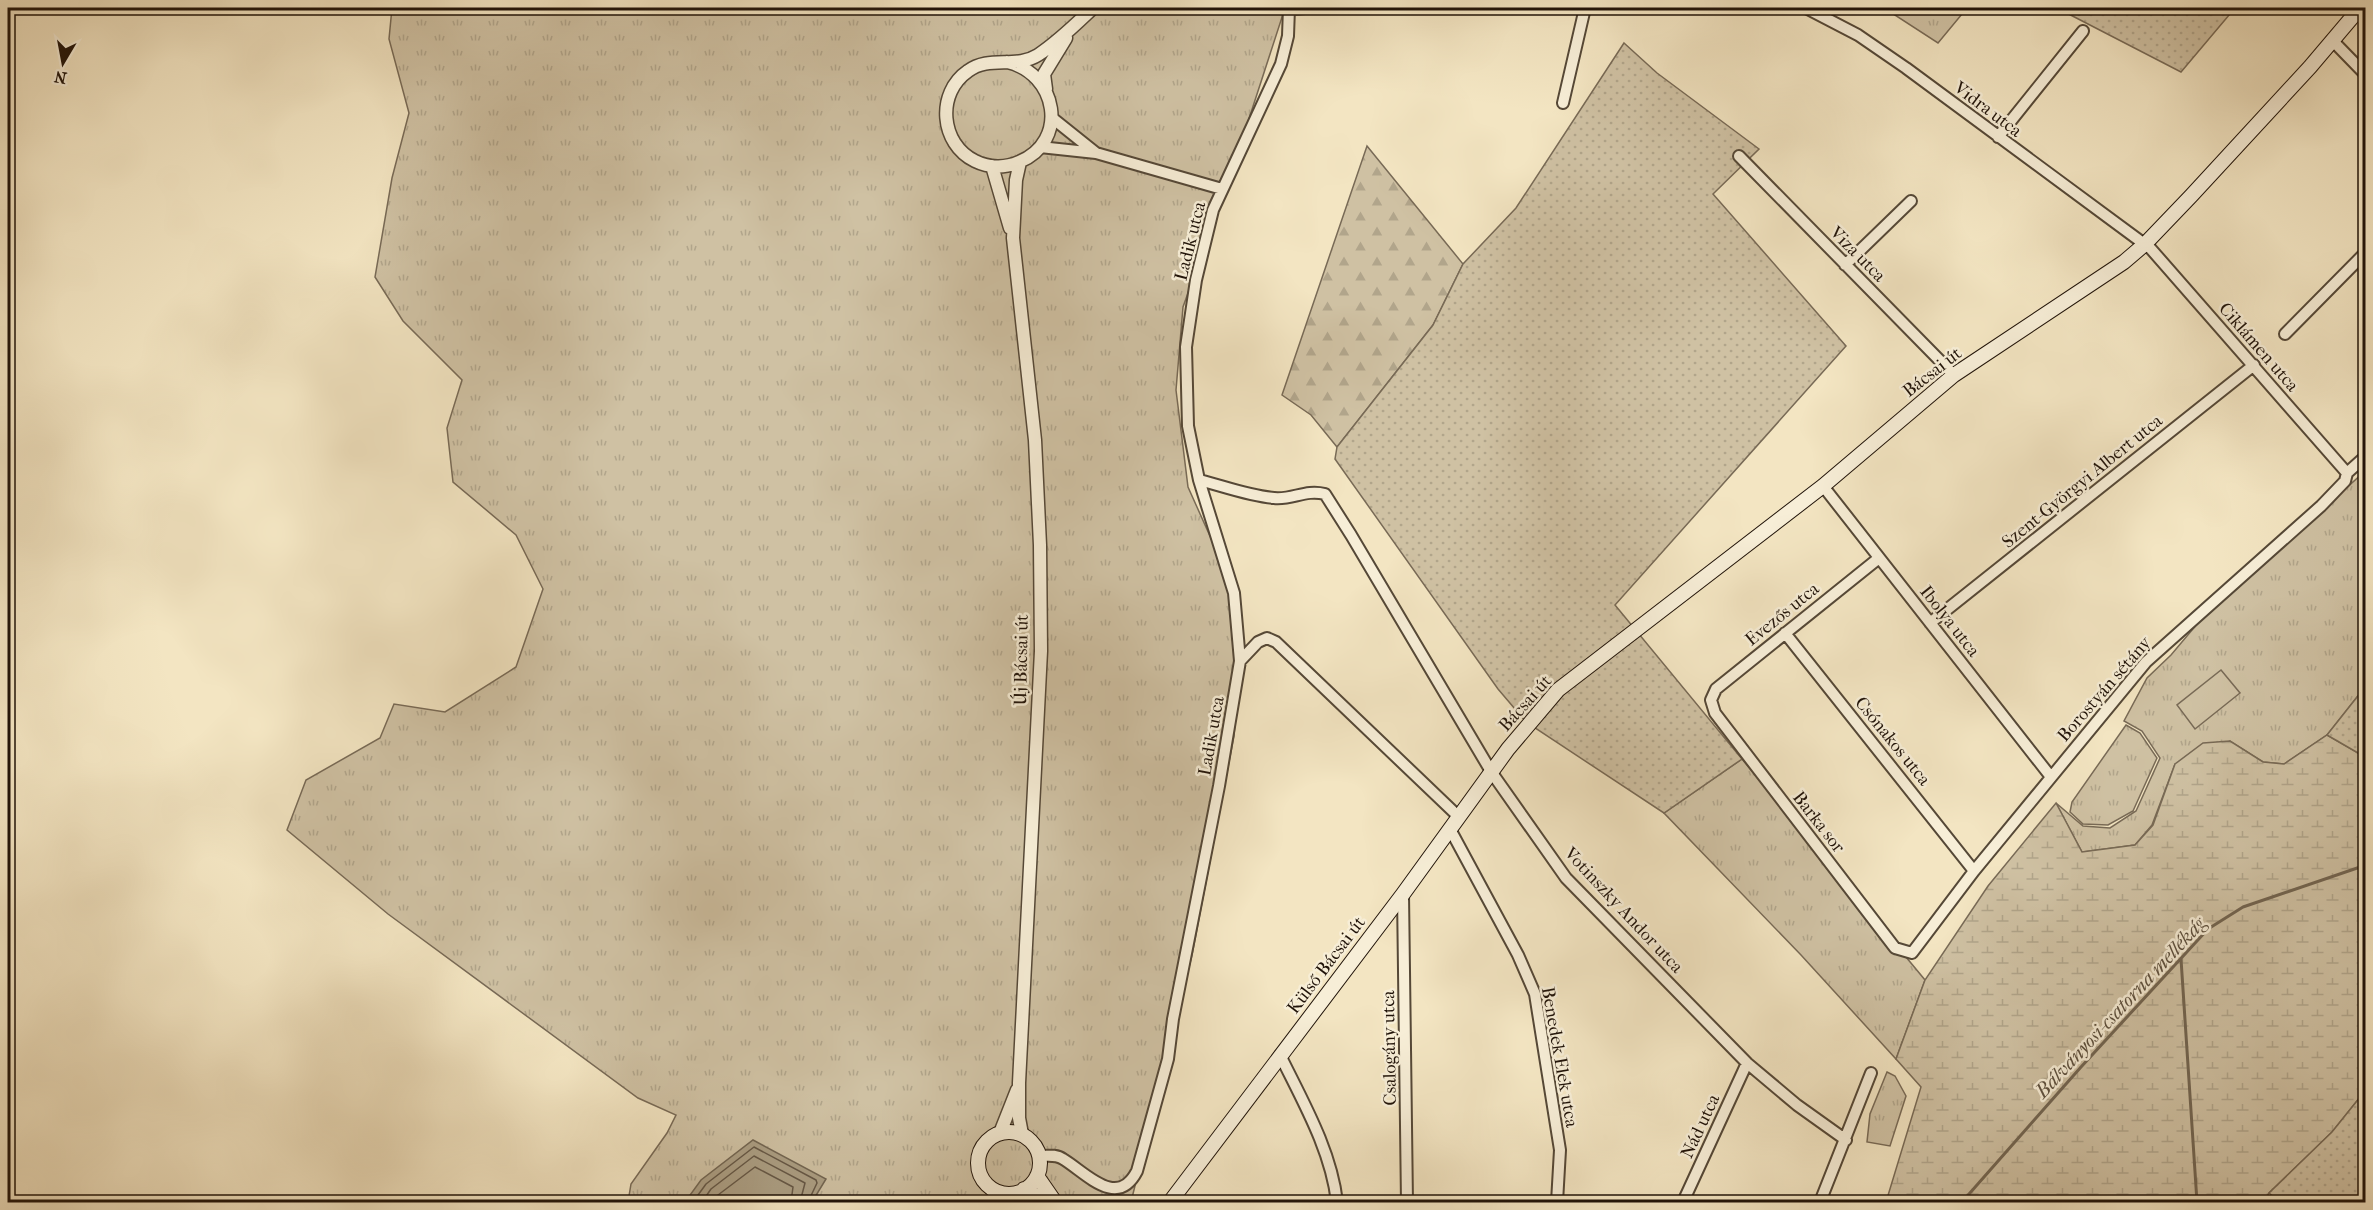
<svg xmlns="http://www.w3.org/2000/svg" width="2373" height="1210" font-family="'IM FELL French Canon',serif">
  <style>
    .grass { fill: url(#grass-tufts); stroke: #786a56; stroke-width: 1.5 }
    .forest { fill: url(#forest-firs); stroke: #786a56; stroke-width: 1.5 }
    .wetland { fill: url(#wetland-marsh); stroke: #786a56; stroke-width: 1.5 }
    .garden { fill: url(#garden-dots); stroke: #786a56; stroke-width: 1.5 }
    .pitch { fill: #cfc1a3; stroke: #786a56; stroke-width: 1.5 }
    .water { fill: #ab9e83; stroke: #736652; stroke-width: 1.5 }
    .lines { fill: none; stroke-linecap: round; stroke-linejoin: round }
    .shore { stroke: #665846; stroke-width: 1.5 }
    .stream { stroke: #736652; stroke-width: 3 }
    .minor-casing { stroke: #554837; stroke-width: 14 }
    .tertiary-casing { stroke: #554837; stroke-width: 15 }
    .secondary-casing { stroke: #201309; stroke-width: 16 }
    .minor { stroke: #f7eed7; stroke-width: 10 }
    .tertiary { stroke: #f7eed7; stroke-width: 12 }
    .secondary { stroke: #f7eed7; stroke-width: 14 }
    .labels { text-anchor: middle; stroke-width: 5; stroke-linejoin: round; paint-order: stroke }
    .street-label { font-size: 18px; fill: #201309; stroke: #f7eed7 }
    .water-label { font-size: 20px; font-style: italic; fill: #5f5240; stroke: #f7eed7 }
  </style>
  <defs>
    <pattern id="grass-tufts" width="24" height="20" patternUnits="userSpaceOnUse" patternTransform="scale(1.5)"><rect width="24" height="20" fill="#cfc1a3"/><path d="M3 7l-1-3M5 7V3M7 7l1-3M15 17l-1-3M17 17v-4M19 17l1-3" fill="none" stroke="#b1a58b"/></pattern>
    <pattern id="forest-firs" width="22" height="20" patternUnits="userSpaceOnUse" patternTransform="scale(1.5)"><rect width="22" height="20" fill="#cfc1a3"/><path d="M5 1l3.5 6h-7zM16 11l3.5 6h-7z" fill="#b1a58b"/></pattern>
    <pattern id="wetland-marsh" width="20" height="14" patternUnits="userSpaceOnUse" patternTransform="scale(1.5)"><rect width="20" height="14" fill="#cfc1a3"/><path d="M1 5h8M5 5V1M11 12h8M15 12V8" fill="none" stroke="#b1a58b"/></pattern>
    <pattern id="garden-dots" width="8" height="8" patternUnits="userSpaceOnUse" patternTransform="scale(1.5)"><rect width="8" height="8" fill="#cfc1a3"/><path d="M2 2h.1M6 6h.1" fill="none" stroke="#b1a58b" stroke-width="1.8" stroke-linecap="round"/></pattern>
  </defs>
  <rect width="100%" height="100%" fill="#f3e5c2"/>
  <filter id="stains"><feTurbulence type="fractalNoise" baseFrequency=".00333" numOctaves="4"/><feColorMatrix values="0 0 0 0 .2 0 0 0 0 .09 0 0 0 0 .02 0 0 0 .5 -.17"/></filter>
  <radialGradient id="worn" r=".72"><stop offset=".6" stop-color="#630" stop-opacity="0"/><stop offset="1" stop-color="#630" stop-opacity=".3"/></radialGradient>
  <path class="grass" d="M392,8H1285L1232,171L1183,307L1176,390L1188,487L1227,574L1240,659L1234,736L1192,955L1131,1202H628L631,1184L667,1133L676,1115L638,1098L388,914L287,830L306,780L380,738L394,704L445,712L516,667L543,589L516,535L453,482L447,428L462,380L403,321L375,277L392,178L409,113L389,39Z
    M1884,8H1967L1938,43Z
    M2363,473L2365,474V687L2327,735L2284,764L2263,762L2230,741L2175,764L2152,825L2135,845L2082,852L2056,803L2083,826L2110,828L2136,811L2160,758L2142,731L2124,721L2147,678L2171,655L2203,617Z
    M2126,725L2140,733L2157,758L2133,811L2108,825L2083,824L2070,812L2072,802Z
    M1742,759L1925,980L1896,1059L1801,955L1664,813Z
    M1887,1072L1895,1076L1906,1096L1890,1146L1867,1142L1870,1114Z"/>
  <path class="forest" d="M1367,146L1463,264L1433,325L1337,447L1311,415L1282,395Z"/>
  <path class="wetland" d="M2327,735L2365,757V1091L2332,1132L2269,1193L2263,1202H1886L1921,1087L1896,1059L1925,980L1988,886L2056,803L2082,852L2135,845L2153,825L2175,764L2203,743L2230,741L2263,762L2284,764Z"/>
  <path class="garden" d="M2057,8H2235L2181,72Z
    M1624,43L1657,73L1759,149L1713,194L1846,346L1615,605L1742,759L1664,813L1526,722L1498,689L1335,459L1337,447L1433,325L1463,264L1516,208Z
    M2365,687V757L2327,735Z
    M2365,1091V1202H2280L2269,1193L2332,1132Z"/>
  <path class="pitch" d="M2221,670L2240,693L2195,729L2177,705Z"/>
  <path class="water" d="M753,1140L826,1179L812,1202H685L701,1180Z"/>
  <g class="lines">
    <path class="shore" d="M693,1202L706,1184L754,1147L816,1180L817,1183L808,1202
      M702,1202L711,1189L754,1156L805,1183L800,1202
      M713,1202L718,1195L755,1167L793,1187L791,1202"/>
    <path class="stream" d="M2181,959L2197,1202
      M1962,1202L2081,1067L2208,929L2243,907L2366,865"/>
    <defs>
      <path id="minor" d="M1806,8L1858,35L1906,68L2151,249L2347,473
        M1289,9L1305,8
        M2332,40L2366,75
        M1563,103L1585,8
        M1051,117L1096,153
        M1998,137L2083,31
        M1040,147L1096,153L1222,189
        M1739,156L1954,375
        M1845,265L1911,201
        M2285,334L2366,252
        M2347,473L2366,456
        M1199,480C1223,486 1249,496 1274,498C1293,500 1305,489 1325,494L1351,535L1492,773L1566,878L1747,1063L1797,1105L1846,1140
        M1823,486L2051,777
        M1879,558L1716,689L1711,700L1715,713L1895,948L1912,953L1974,871L2146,662L2321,506L2345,481L2347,473
        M1930,623L2254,365
        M1785,633L1974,871
        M1240,661L1258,642L1267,638L1276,642L1459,817
        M1450,829L1518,955L1535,994L1560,1150L1557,1202
        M1403,894L1407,1202
        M1280,1055C1303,1102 1331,1150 1337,1202
        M1039,1156C1047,1156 1056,1154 1063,1159C1085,1172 1117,1210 1137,1171L1168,1059L1173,1019L1219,786L1240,661L1234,593L1199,480L1188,426L1186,347L1196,280L1213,210L1281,64L1288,36L1289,8
        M1683,1202L1747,1063
        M1820,1202L1871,1073"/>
      <path id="tertiary" d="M1007,62C1057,73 1070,141 1019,162C1006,168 989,168 975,161C940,144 936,93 968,71C989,55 1016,69 1038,55C1058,42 1076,24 1093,8
        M1046,89L1044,74L1066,38
        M1020,162L1016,180L1013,238L1035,440L1040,545L1041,651L1019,1083V1118L1022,1134
        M992,166L1010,228
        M1000,1133L1017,1090"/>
      <path id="secondary" d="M978 1163a31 31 0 1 1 62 0a31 31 0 1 1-62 0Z
        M1037,1176L1055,1202
        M1024,1189L1045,1202
        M1170,1202L1403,894L1508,749L1558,690L1823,486L1954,375L2124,262L2145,244L2191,196L2310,67L2360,8"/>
    </defs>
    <use href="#minor" class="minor-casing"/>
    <use href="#tertiary" class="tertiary-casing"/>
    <use href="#secondary" class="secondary-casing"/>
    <use href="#minor" class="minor"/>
    <use href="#tertiary" class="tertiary"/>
    <use href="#secondary" class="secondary"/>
  </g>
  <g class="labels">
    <g class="street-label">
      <text transform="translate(1988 109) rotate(37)" y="6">Vidra utca</text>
      <text transform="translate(1190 241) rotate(-76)" y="6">Ladik utca</text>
      <text transform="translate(1858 254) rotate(45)" y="6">Viza utca</text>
      <text transform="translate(2259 347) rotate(49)" y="6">Ciklámen utca</text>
      <text transform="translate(1932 372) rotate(-38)" y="6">Bácsai út</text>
      <text transform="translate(2082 481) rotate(-39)" y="6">Szent-Györgyi Albert utca</text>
      <text transform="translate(1782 614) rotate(-39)" y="6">Evezős utca</text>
      <text transform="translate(1950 621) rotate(52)" y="6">Ibolya utca</text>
      <text transform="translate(1021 660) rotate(-89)" y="6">Új Bácsai út</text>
      <text transform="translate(2104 689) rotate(-49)" y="6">Borostyán sétány</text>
      <text transform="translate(1525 703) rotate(-48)" y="6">Bácsai út</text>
      <text transform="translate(1211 736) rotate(-80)" y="6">Ladik utca</text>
      <text transform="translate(1893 741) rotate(51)" y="6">Csónakos utca</text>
      <text transform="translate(1819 822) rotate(52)" y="6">Barka sor</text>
      <text transform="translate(1624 910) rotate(47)" y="6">Votinszky Andor utca</text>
      <text transform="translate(1326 965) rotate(-53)" y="6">Külső Bácsai út</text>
      <text transform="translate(1389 1048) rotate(-91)" y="6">Csalogány utca</text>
      <text transform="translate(1560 1057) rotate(80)" y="6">Benedek Elek utca</text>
      <text transform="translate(1700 1126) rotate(-65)" y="6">Nád utca</text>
    </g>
    <g class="water-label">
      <text transform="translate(2120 1007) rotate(-47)" y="7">Bálványosi-csatorna mellékág</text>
    </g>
  </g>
  <rect width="2373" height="1210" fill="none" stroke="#f3e5c2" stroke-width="30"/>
  <rect x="9" y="9" width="2355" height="1192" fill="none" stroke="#201309" stroke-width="3"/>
  <rect x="15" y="15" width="2343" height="1180" fill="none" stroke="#201309" stroke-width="1.5"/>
  <g transform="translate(63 63) rotate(190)" stroke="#f7eed7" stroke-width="4.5" paint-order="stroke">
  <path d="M0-4.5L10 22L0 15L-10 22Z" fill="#201309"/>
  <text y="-9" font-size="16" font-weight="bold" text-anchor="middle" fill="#201309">N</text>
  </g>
  <rect width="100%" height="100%" filter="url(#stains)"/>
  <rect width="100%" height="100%" fill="url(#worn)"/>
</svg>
